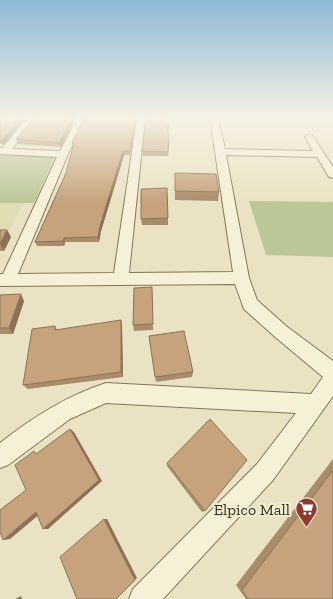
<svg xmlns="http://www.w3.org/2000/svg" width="333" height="599" font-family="'Zilla Slab',serif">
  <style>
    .farmland { fill: #dfddb1 }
    .green { fill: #bcc798 }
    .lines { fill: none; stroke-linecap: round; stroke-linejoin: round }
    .minor-casing { stroke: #83755b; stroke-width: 2 }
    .minor { fill: #f6f0d6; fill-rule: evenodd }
    .wall { fill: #aa8c6b }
    .shaded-wall { fill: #8b7257 }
    .building { fill: #c6a37c; stroke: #8b7257 }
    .labels { text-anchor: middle; stroke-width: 4; stroke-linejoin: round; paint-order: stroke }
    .near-poi-label { font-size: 16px; fill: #342b1e; stroke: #f2edd2; text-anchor: end }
  </style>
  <rect width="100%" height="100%" fill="#eae3c3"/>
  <path class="farmland" d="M0,203H24L7,234H0Z"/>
  <path class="green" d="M0,155L55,157L34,203H0Z
    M249,201L333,202V257L266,255Z"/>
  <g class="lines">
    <defs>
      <path id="minor" d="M28,118H36L12,149L60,151L78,118H86L68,154L18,274L114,273L137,118H145L129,273L233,272L210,118H218L225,149L313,151L305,137L309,134L312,135L333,167V178L329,177L317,157L226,155L249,278L257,300L286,326L333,361V396L273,480L163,599H129L133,589L257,464L296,413L106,403L70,419L8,465L0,468V443C33,417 66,396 106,383L311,394L323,377L274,336L244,309L235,284L0,286V274H3L57,157L0,154V148H2Z"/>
    </defs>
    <use href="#minor" class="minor-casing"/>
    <use href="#minor" class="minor"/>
  </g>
  <path class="wall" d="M0,118L4,144H0Z
    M34,118H76L61,147L18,144L16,139Z
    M84,118H136L130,155H124L101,231L99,242H65L64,246H37L35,242L66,173L73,146L72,143Z
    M146,118L169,126V130H168L169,141L168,156H143L142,151Z
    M175,173L219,192L218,201L175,200Z
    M168,218V225H142L141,219Z
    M0,230H7L11,237L4,251H0Z
    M152,287L153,330L134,331L133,325Z
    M0,295L24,301L13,334H0Z
    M121,320L122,326L123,377L28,389L23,385L55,326L57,330Z
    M149,336L193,372L192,377L156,382Z
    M333,459V599H246L236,585Z
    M167,463L205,511L202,512L167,466Z"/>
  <path class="shaded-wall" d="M21,118H26L4,144L2,140Z
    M73,118H76L61,147L59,143Z
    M135,118H136L130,155V151Z
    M123,151L124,155L101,231L99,242L98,237L100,226Z
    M7,230L11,237L4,251L0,244Z
    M64,238L65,242L64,246L63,241Z
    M21,294L24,301L13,334L9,328Z
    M121,320L122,326L123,377L121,372Z
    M70,429L74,432L102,481L48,529H43Z
    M36,512L41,513L10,539L3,540Z
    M104,519H107L137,578L135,580Z
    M21,596L22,599H15Z"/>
  <path class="building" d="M0,118H21L2,140H0Z
    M34,118H73L59,143L16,139Z
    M84,118H135L130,151H123L100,226L98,237L64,238L63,241L35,242L66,173L74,143H72Z
    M146,118H167L169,126H167L169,137L168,152L142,151Z
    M175,173L216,174L219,192L175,191Z
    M167,188L168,218L141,219V189Z
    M0,230H7L0,244Z
    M152,287L153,324L133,325L134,288Z
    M21,294L9,328H0V295Z
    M121,320V372L23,385L32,329L55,326V330Z
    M184,331L193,372L155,377L149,336Z
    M210,419L247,460L205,511L167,463Z
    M70,429L99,480L43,529L36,512L3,540L0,532V510L26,490L15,465L34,451L36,454Z
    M333,470V599H248L242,590Z
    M104,519L135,580L116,599H77L60,557Z"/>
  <linearGradient id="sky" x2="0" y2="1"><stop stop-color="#8db8d5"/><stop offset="0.58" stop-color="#f6f2e4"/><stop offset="1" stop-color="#f6f2e4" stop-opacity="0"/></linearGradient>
  <rect width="333" height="202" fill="url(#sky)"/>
  <defs>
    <symbol id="supermarket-pin" viewBox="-11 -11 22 30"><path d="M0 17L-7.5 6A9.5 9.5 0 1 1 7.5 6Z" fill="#8d3a30" stroke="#f2edd2"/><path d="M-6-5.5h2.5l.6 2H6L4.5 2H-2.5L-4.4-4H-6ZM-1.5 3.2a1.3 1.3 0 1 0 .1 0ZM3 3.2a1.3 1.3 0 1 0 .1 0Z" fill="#fff"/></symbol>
  </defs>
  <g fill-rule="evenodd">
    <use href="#supermarket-pin" x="294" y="496" width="25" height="34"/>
  </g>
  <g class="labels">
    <g class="near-poi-label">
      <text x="290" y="515">Elpico Mall</text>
    </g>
  </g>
</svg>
